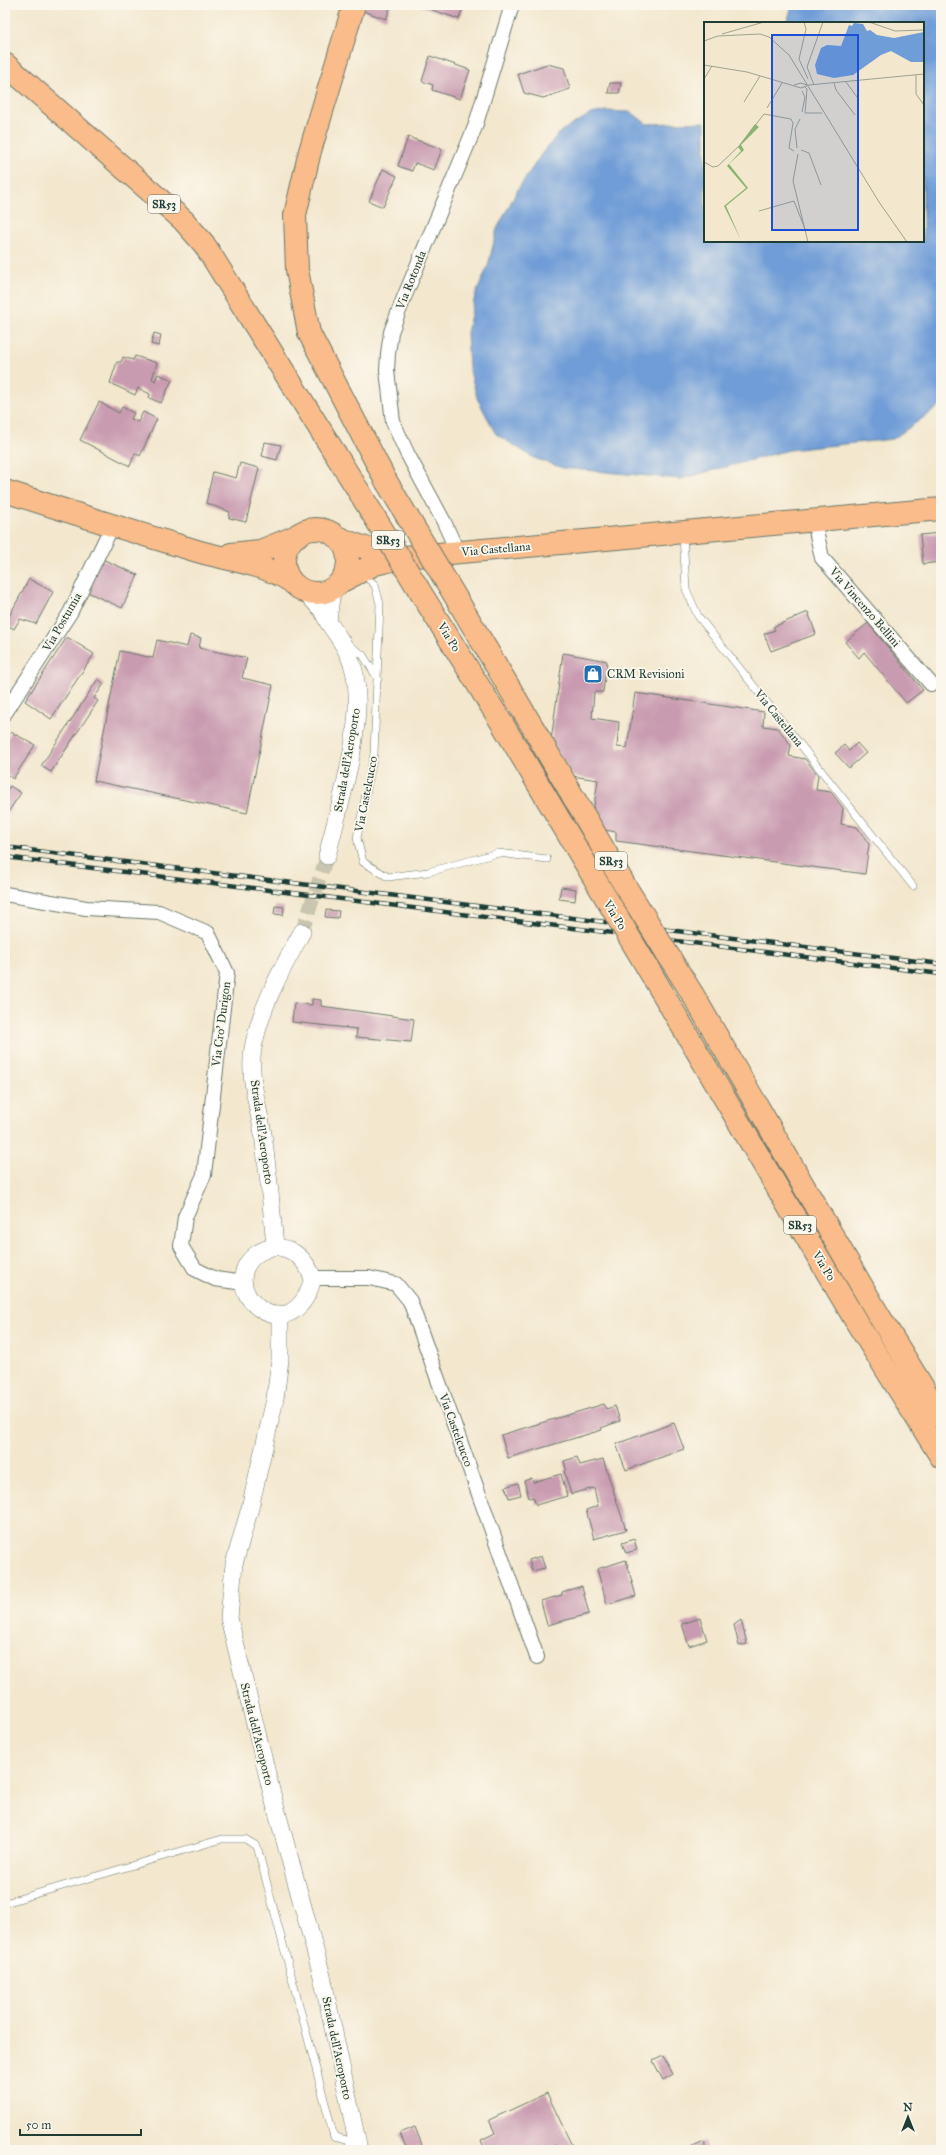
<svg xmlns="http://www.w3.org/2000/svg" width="946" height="2155" font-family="'IM FELL Great Primer',serif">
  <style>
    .water { fill: #6f9dd7; stroke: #476d86 }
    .building { fill: #c99bb0 }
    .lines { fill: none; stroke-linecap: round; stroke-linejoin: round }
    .minor-tunnel { stroke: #c9c5af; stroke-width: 14; stroke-dasharray: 14 7; stroke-linecap: butt }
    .service-casing { stroke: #69786a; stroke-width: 8 }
    .minor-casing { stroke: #69786a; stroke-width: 16 }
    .tertiary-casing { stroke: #69786a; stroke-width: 18 }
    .primary-casing { stroke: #69786a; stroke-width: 24 }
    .trunk-casing { stroke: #69786a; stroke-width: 24 }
    .service { stroke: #fff; stroke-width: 7 }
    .minor { stroke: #fff; stroke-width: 14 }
    .tertiary { stroke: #fff; stroke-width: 17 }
    .primary { stroke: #f9bc8a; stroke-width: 22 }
    .trunk { stroke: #f9bc8a; stroke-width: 22 }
    .rail-casing { stroke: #1f3d34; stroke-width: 4.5 }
    .rail { stroke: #fbf7ec; stroke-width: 3; stroke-dasharray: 9; stroke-linecap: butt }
    .trunk-bridge-casing { stroke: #69786a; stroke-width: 24; stroke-linecap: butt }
    .trunk-bridge { stroke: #f9bc8a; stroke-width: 22 }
    .labels { text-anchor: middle; stroke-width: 3.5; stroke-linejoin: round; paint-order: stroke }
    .shield { fill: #fbf7ec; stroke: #61756b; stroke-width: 1 }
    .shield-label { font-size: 11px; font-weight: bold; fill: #1f3d34 }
    .street-label { font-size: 12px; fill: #1f3d34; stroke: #fbf7ec }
    .poi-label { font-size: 12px; fill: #1f3d34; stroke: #fbf7ec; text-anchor: start }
    .inset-road { fill: none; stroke: #9ea390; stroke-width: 1 }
    .view { fill: #1d4ed8; fill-opacity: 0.15; stroke: #1d4ed8; stroke-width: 2 }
    .inset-edge { fill: none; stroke: #1f3d34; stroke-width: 2 }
  </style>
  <rect width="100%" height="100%" fill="#fbf7ec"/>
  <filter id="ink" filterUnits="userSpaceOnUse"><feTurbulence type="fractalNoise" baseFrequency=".025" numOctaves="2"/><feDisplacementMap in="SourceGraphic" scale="8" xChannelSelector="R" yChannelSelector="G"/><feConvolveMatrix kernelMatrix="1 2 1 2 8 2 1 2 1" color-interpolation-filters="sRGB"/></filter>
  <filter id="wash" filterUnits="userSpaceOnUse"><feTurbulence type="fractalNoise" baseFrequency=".012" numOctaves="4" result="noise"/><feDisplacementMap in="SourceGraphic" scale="16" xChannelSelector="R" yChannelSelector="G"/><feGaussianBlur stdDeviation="0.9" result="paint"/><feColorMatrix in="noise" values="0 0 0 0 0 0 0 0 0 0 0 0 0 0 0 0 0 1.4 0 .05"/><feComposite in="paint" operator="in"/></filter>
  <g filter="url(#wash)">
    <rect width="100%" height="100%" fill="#f3e7ce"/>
    <path class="water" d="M792,5H941V405L893,439L789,450L680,479L563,468L534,458L496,434L477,398L469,367L467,333L475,296L488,266L497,229L518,189L543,152L561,131L591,114L606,111L631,112L647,124L705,122V241H923V23H787Z"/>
    <g id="blocks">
      <path class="building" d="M365,5H391L386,19L363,11Z
        M418,5H464L459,19Z
        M430,56L470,70L460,99L432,90L433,85L422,81Z
        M547,64L564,68L570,89L543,98L524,93L518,74Z
        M610,83H621L619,93H608Z
        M408,137L442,149L434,170L415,163L412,171L398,166Z
        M383,169L397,176L383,207L369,201Z
        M154,333L161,335L159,346L151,344Z
        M135,356L157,363L152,379L155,381L158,374L172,380L161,403L149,398L150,394L138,388L135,395L110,383L117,362H121L123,357L133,360Z
        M99,402L119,413L122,407L134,413L131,419L138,422L143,412L157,419L140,456L135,453L130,466L80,440Z
        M265,442L281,445L277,460L262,456Z
        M240,463L259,468L246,522L229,518L230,512L206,503L213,472L236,478Z
        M941,533V562L923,564L920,535Z
        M100,558L138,575L122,608L85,591Z
        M29,579L53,592L36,624L20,619L14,629L5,624Z
        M808,612L816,634L771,651L764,634L775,630L773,627Z
        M868,623L923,690L906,703L864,652L859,658L845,642Z
        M190,635L201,638L199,648L247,658L242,678L273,685L247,813L94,781L120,651L153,658L157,640L187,647Z
        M67,637L94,654L51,719L25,701Z
        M563,653L607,661L603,692H594L592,718L619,722L617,747L627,748L635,693L764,712L763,726L778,728L791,745L789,756L805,759L818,775L816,790L831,792L843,808L841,824L857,827L869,844L865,874L616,841V832L605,830L593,812L598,780L572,776L551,741Z
        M98,679L104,684L94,698L98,701L51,772L41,766Z
        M11,732L35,745L13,779L5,773V742Z
        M857,743L866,753L849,768L835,753L844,745L849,751Z
        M10,786L21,793L6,815L5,793Z
        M561,887L576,889L575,901L559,899Z
        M275,906L284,907L283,915L274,914Z
        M326,910L339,911L338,918L325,917Z
        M312,999L321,1000V1006L414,1019L411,1042L356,1037L357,1029L292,1022L294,1003L312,1005Z
        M604,1404L606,1409L615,1406L620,1421L601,1428L602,1430L508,1458L501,1435Z
        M674,1423L684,1449L626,1470L616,1444Z
        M577,1457L580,1465L603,1459L626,1530L594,1539L586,1510L598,1506L594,1488L571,1494L564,1471L566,1469L564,1461Z
        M561,1474L567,1496L536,1505L533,1497L529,1498L524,1481L532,1478L533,1482Z
        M518,1483L521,1495L509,1498L505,1487Z
        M634,1539L637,1550L626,1553L622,1543Z
        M541,1556L545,1568L532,1571L529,1560Z
        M626,1560L636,1596L607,1604L597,1569Z
        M582,1586L589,1614L547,1625L541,1601L562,1595V1592Z
        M700,1618L707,1640L689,1646L682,1624Z
        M741,1620L747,1644L739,1646L734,1625Z
        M663,2056L673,2074L663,2080L653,2061Z
        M547,2093L574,2150H558L555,2145L546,2150H485L481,2140L495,2133L489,2120Z
        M415,2127L422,2145L407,2150L400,2133Z
        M704,2141L708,2150H684Z"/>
    </g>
  </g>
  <g filter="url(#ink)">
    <use href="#blocks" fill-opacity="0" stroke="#69786a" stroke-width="1"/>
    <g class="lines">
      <path class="minor-tunnel" d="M302,932L327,856"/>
      <defs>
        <path id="service" d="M683,534L686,589L698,616L913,886
          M363,574L375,585L380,604L374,754L357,838L363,862L388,877L428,872L498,853L547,859
          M347,644L363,655L378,679
          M5,1903L222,1839H245L257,1846L334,2137L347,2140L356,2146"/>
        <path id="minor" d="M814,521L822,558L931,684
          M458,553L444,522L407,453L393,422L387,370L388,354L391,332L403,300L475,127L512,5
          M5,713L70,613L112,526
          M5,894L86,908L159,912L208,933L227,973L204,1175L185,1217L181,1246L195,1269L215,1279L244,1283
          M313,1278H369L396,1284L410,1301L537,1657"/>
        <path id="tertiary" d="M304,591L322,610L328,622L331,597L336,587
          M327,856C339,805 368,717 353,667C348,650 338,636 328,622
          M275,1246C272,1208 268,1171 263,1134C258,1105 247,1073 254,1043C263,1002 282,969 302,932
          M275,1246C296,1250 305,1259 313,1278C292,1359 210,1287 258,1253C263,1250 269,1248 275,1246Z
          M280,1314V1360L275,1399L250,1508L234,1564L229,1618L272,1794L322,1976L359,2150"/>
        <path id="primary" d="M5,491C69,512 133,532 197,551C228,560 261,563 289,580
          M284 561a32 32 0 1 1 64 0a32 32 0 1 1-64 0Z
          M335,536C356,546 376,552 399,556
          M231,554L260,551L297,536
          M340,582L375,564L405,557L941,509"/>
        <path id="trunk" d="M354,5L310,151L295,215L297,270L309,333L386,481
          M5,64L183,220L204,244L358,490
          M446,581L532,726
          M419,590L503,725
          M662,992L857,1323L941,1457
          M693,995L878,1314L941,1417"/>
      </defs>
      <use href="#service" class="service-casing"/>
      <use href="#minor" class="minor-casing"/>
      <use href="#tertiary" class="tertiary-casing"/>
      <use href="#primary" class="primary-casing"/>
      <use href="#trunk" class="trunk-casing"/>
      <use href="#service" class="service"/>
      <use href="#minor" class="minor"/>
      <use href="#tertiary" class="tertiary"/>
      <use href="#primary" class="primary"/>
      <use href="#trunk" class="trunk"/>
      <defs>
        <path id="rail" d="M5,847L941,964
          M5,857L941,974"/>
      </defs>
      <use href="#rail" class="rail-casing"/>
      <use href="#rail" class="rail"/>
      <defs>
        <path id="trunk-bridge" d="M386,481L446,581
          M358,490L419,590
          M503,725L662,992
          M532,726L624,884L693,995"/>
      </defs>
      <use href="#trunk-bridge" class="trunk-bridge-casing"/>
      <use href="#trunk-bridge" class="trunk-bridge"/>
    </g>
  </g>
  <defs>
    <symbol id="shop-square" viewBox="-11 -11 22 22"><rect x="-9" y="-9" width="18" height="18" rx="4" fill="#1f6fb2" stroke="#fbf7ec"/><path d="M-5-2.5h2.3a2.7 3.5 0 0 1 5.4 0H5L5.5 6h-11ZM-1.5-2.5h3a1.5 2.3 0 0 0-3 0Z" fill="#fff"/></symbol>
  </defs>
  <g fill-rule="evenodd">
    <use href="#shop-square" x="582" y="663" width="22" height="22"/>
  </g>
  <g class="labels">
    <g class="shield">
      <rect x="148" y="195" width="32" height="18" rx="3"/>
      <rect x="372" y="531" width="32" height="18" rx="3"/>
      <rect x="595" y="852" width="32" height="18" rx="3"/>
      <rect x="784" y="1216" width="32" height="18" rx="3"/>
    </g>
    <g class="shield-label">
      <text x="164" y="208">SR53</text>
      <text x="388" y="544">SR53</text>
      <text x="611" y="865">SR53</text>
      <text x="800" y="1229">SR53</text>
    </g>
    <g class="street-label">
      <text transform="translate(411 280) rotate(-68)" y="4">Via Rotonda</text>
      <text transform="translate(496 549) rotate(-5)" y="4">Via Castellana</text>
      <text transform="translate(865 607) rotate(49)" y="4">Via Vincenzo Bellini</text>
      <text transform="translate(62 622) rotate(-60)" y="4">Via Postumia</text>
      <text transform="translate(449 637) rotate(58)" y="4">Via Po</text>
      <text transform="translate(779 718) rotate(51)" y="4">Via Castellana</text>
      <text transform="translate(347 760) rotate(-80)" y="4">Strada dell'Aeroporto</text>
      <text transform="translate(366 794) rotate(-79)" y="4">Via Castelcucco</text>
      <text transform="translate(615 915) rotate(59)" y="4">Via Po</text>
      <text transform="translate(221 1024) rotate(-83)" y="4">Via Cro' Durigon</text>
      <text transform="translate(262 1132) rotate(82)" y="4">Strada dell'Aeroporto</text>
      <text transform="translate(824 1266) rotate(59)" y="4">Via Po</text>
      <text transform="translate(456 1430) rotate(70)" y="4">Via Castelcucco</text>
      <text transform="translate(257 1734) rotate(76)" y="4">Strada dell'Aeroporto</text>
      <text transform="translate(337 2048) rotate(78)" y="4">Strada dell'Aeroporto</text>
    </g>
    <g class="poi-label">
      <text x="607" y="678">CRM Revisioni</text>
    </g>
  </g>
  <g transform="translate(704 22)">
    <rect width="220" height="220" fill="#f3e7ce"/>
    <path d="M51,102L55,105L37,123L40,128L25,142L44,166L22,184L37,218L20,184L42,166L23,144L37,129L34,125Z" fill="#87b66e"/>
    <path d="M150,1L159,2L163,9L166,8L173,13L190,16L220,10V40H207L187,29L177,33L149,53L130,56L113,52L111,43L117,26L123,23L137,24L145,3L148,4Z" fill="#6f9dd7"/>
    <path class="inset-road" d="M100,0L102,7L95,37L104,57M165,0L191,9L220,8M18,12L60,0M0,19L14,14L56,12L65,15L85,33L175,180L203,220M0,43L43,50L97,66L105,63L220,52M212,53V72L220,83M0,57L8,44M142,60L153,75M130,61L132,68L151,93M90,63L97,61L103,63M110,63L103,45L119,0M101,65L103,67L101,91H118M40,80L56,54M63,86L78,61M98,90L101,75L98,69M93,126L91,107L96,97M97,128L105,131L117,163M94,132L89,159L104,220M0,140L9,145L14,144L36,123L60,92L87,97L89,101L85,126L90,129M55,189L90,179L101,207"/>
    <path class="view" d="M68,13H154V208H68Z"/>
    <rect width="220" height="220" class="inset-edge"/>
  </g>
  <rect width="946" height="2155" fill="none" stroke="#fbf7ec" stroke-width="20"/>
  <g transform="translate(908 2117)" stroke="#fbf7ec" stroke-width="3" paint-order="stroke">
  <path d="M0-3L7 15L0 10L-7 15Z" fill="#1f3d34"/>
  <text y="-6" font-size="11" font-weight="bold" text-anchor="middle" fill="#1f3d34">N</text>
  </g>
  <path d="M20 2129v6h121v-6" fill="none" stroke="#1f3d34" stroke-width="2"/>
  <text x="26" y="2129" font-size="12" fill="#1f3d34" stroke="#fbf7ec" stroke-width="3" paint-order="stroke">50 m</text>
</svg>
